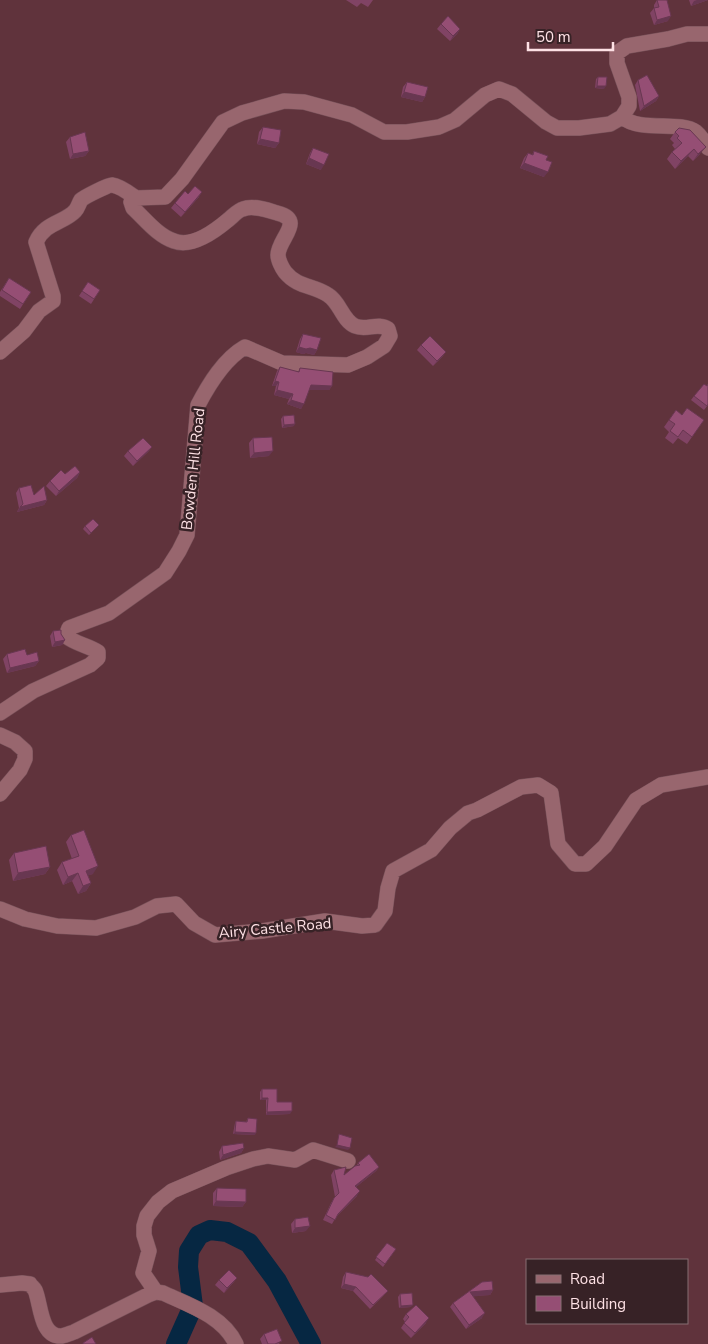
<svg xmlns="http://www.w3.org/2000/svg" width="708" height="1344" font-family="'Nunito Sans',sans-serif">
  <style>
    .lines { fill: none; stroke-linecap: round; stroke-linejoin: round }
    .river { stroke: #062742; stroke-width: 20 }
    .minor-casing { stroke: #775159; stroke-width: 16 }
    .minor { stroke: #98666e; stroke-width: 15 }
    .wall { fill: #804364 }
    .shaded-wall { fill: #683751 }
    .building { fill: #954e74; stroke: #683751 }
    .labels { text-anchor: middle; stroke-width: 5; stroke-linejoin: round; paint-order: stroke }
    .street-label { font-size: 15px; fill: #fee1e5; stroke: #372226 }
  </style>
  <rect width="100%" height="100%" fill="#60333c"/>
  <g class="lines">
    <path class="river" d="M176,1344L193,1306L188,1267L189,1251L199,1235L210,1230L227,1232L249,1243L277,1281L311,1344"/>
    <defs>
      <path id="minor" d="M622,117C641,133 679,120 696,132C701,136 705,143 708,148
        M0,352L24,331L39,311L53,301V296L36,242C45,222 64,223 75,211C78,208 79,203 81,200C84,197 108,185 112,185C120,186 129,193 136,198
        M0,713L33,691L90,665L98,658V652C88,645 75,644 66,636L69,628L109,613L165,573L179,551L187,535L198,405C209,384 224,359 245,347L282,363L348,365L367,357L384,346L390,336L388,329C378,322 366,331 355,326C342,320 340,302 328,295C314,285 298,288 285,272C282,268 278,260 278,255C278,239 306,220 277,213C268,210 253,205 243,209C238,210 232,217 228,220C215,231 192,248 174,241C158,236 145,219 133,208L131,202L136,198L165,197L182,179L223,122L242,113L284,101L304,102L352,115L384,132H407L439,127L455,120L485,95L499,89L512,94L546,122L557,128H579L610,124L622,117L629,106V97L617,63V53L627,46L668,39L687,34H708
        M0,735L15,742L25,751V759L20,770L0,794
        M0,909L25,919L57,926L96,928L135,917L157,906L176,904L194,923L215,935L262,931L325,921L362,926L375,925L385,911L388,888L393,871L431,850L450,828L468,813L477,810L521,787L538,785L551,793L558,844L575,864H586L605,846L636,800L661,785L708,777
        M0,1285L22,1283L30,1284C31,1286 34,1288 35,1290C41,1303 40,1338 62,1336C66,1335 71,1333 74,1332L148,1295L156,1292L163,1293C189,1305 223,1316 236,1344
        M156,1292L143,1273L149,1251L144,1235V1226L147,1216L158,1202L172,1191L226,1168L253,1159L268,1156L295,1160L313,1150L348,1161"/>
    </defs>
    <use href="#minor" class="minor-casing"/>
    <use href="#minor" class="minor"/>
  </g>
  <path class="wall" d="M346,0H373L368,7L361,3L357,7Z
    M657,0L668,21L654,25L650,13L654,8V5Z
    M689,0H708L691,6Z
    M441,24L460,29L457,34L450,41L437,29Z
    M598,77L604,89L595,88L596,79Z
    M638,80L659,96L656,101L640,111L635,85Z
    M407,82L425,97L422,102L401,97L403,87Z
    M263,127L279,143L275,148L257,144L259,132Z
    M675,132L700,154L693,161L688,156L675,169L667,159L672,152L675,149L672,145L674,143L670,139Z
    M70,137L89,151L85,156L70,159L66,142Z
    M313,148L321,170L306,164L310,153Z
    M534,151L546,160L544,177L520,168L524,158L528,153L532,155Z
    M188,194L199,197L181,217L171,208L175,203Z
    M9,278L31,292L20,309L0,296V292Z
    M88,282L100,290L91,304L79,296Z
    M303,334L317,350L314,355L306,353L303,354L296,352L300,339Z
    M421,345L446,352L442,357L433,366L417,350Z
    M280,367L298,372L300,368L332,386L329,390H309L301,409L287,404L289,399L274,395L276,386H272L277,371Z
    M707,386L708,405L704,410L691,400L694,396Z
    M676,410L682,415L704,420L687,444L678,438L673,444L665,438L669,432L664,427Z
    M283,416L294,426L282,428L281,419Z
    M253,438L269,456L250,458L249,443Z
    M152,447L148,452L133,466L124,456L128,451Z
    M80,472L77,478L56,496L46,486L50,481L65,474Z
    M19,488L34,495L47,500L44,505L17,512L19,508L16,493Z
    M99,525L89,535L83,529L85,526Z
    M53,631L65,640L62,645L52,647L50,636Z
    M7,654L27,655L39,661L35,666L7,673L3,659Z
    M71,835L93,874L88,875L91,883L86,891L78,894L72,881L63,885L57,870L62,862L72,859L66,842Z
    M14,853L50,867L45,874L13,881L9,860Z
    M262,1089L277,1102L290,1114L266,1115V1100H260V1092Z
    M248,1118L255,1135L233,1134L235,1123L236,1121L246,1122Z
    M222,1146L244,1148L241,1153L220,1160L219,1152Z
    M358,1163L379,1167L376,1171L356,1187L357,1196L336,1217L332,1224L323,1220L331,1203L335,1197L331,1175L334,1170L344,1175L357,1165Z
    M217,1188L246,1202L242,1207L213,1206V1193Z
    M295,1219L306,1231L292,1233L291,1224Z
    M387,1243L396,1249L383,1267L375,1260Z
    M346,1272L384,1295L370,1309L353,1291L341,1288L343,1277Z
    M237,1278L233,1283L224,1293L215,1285L219,1280Z
    M482,1282L493,1290L490,1295L473,1296L482,1318L466,1329L450,1307L453,1303Z
    M400,1294L411,1307L399,1308L398,1297Z
    M406,1314L426,1323L411,1338L401,1328L405,1322L403,1319Z
    M264,1334L280,1344H262L260,1339Z"/>
  <path class="shaded-wall" d="M697,0H708L691,6L694,1Z
    M671,16L668,21L654,25L657,20Z
    M460,29L457,34L450,41L453,36Z
    M597,86H606L604,89L595,88Z
    M404,92L425,97L422,102L401,97Z
    M659,96L656,101L640,111L644,106Z
    M260,139L279,143L275,148L257,144Z
    M706,147L700,154L693,161L698,154Z
    M694,149L688,156L675,169L681,161Z
    M89,151L85,156L70,159L73,154Z
    M309,158L324,165L321,170L306,164Z
    M524,163L548,172L544,177L520,168Z
    M202,192L199,197L181,217L185,212Z
    M299,347L310,348L317,350L314,355L306,353L303,354L296,352Z
    M446,352L442,357L433,366L437,361Z
    M275,381L279,382L276,386H272Z
    M311,385L332,386L329,390H308Z
    M277,390L293,394L289,399L274,395Z
    M291,400L304,404L301,409L287,404Z
    M295,424L294,426L282,428L284,425Z
    M152,447L148,452L133,466L137,461Z
    M273,451L269,456L250,458L254,453Z
    M80,472L77,478L56,496L59,491Z
    M47,500L44,505L17,512L20,507Z
    M65,640L62,645L52,647L55,642Z
    M39,661L35,666L7,673L10,668Z
    M98,866L93,874L81,878L86,871Z
    M50,867L45,874L13,881L18,873Z
    M78,873L72,881L63,885L68,877Z
    M91,883L86,891L78,894L83,886Z
    M262,1098H268L266,1100H260Z
    M292,1111L290,1114L266,1115L267,1112Z
    M235,1132L256,1133L255,1135L233,1134Z
    M337,1145L350,1148L348,1150L335,1147Z
    M244,1148L241,1153L220,1160L223,1155Z
    M379,1167L376,1171L351,1191L355,1186Z
    M360,1191L357,1196L334,1219L338,1214Z
    M216,1201L246,1202L242,1207L213,1206Z
    M310,1226L306,1231L292,1233L295,1228Z
    M237,1278L233,1283L224,1293L227,1288Z
    M344,1284L356,1287L353,1291L341,1288Z
    M493,1290L490,1295L467,1297L470,1292Z
    M413,1305L411,1307L399,1308L401,1306Z
    M485,1313L482,1318L466,1329L469,1325Z
    M429,1318L426,1323L411,1338L415,1333Z"/>
  <path class="building" d="M657,0H667L671,16L657,20L654,8L659,7Z
    M448,16L460,29L453,36L441,24Z
    M647,75L659,96L644,106L638,80Z
    M598,77H607L606,86H597Z
    M407,82L428,87L425,97L404,92Z
    M263,127L281,130L279,143L260,139Z
    M679,128L690,130L706,147L698,154L694,149L681,161L672,152L682,143L677,138L679,136L675,132Z
    M85,132L89,151L73,154L70,137Z
    M313,148L329,154L324,165L309,158Z
    M534,151L548,156L546,160L552,162L548,172L524,163L528,153L533,155Z
    M195,186L202,192L185,212L175,203L185,191L188,194Z
    M9,278L31,292L23,304L2,290Z
    M88,282L100,290L94,299L82,291Z
    M303,334L321,338L317,350L310,348L306,349L299,347Z
    M430,336L446,352L437,361L421,345Z
    M280,367L299,372L300,368L333,372L332,386L311,385L304,404L291,400L293,394L277,390L279,382L275,381Z
    M704,384L707,386L708,384V404L707,406L694,396Z
    M687,408L704,420L692,437L683,430L678,437L670,431L675,424L669,420L676,410L682,415Z
    M294,415L295,424L284,425L283,416Z
    M272,437L273,451L254,453L253,438Z
    M143,438L152,447L137,461L128,451Z
    M75,466L80,472L59,491L50,481L61,470L65,474Z
    M31,485L34,495L44,486L47,500L20,507L23,504L19,488Z
    M93,519L99,525L91,533L85,526Z
    M61,630V634L65,640L55,642L53,631Z
    M25,649L27,655L37,652L39,661L10,668L7,654Z
    M84,830L98,866L86,871L91,883L83,886L78,873L68,877L62,862L79,856L71,835Z
    M46,846L50,867L18,873L14,853Z
    M262,1089H277V1102H292V1111L267,1112L268,1098H262Z
    M248,1118L257,1119L256,1133L235,1132L236,1121L247,1122Z
    M339,1134L352,1138L350,1148L337,1145Z
    M243,1143L244,1148L223,1155L222,1146Z
    M369,1154L379,1167L355,1186L360,1191L338,1214L335,1220L326,1215L334,1198L339,1193L334,1170L346,1167L344,1175L355,1166L360,1165L358,1163Z
    M217,1188L246,1189V1202L216,1201Z
    M308,1217L310,1226L295,1228V1219Z
    M387,1243L396,1249L385,1264L376,1257Z
    M229,1270L237,1278L227,1288L219,1280Z
    M346,1272L368,1277L371,1274L388,1291L373,1305L356,1287L344,1284Z
    M492,1281L493,1290L470,1292L485,1313L469,1325L453,1303L482,1282Z
    M412,1293L413,1305L401,1306L400,1294Z
    M416,1305L429,1318L415,1333L404,1323L409,1317L406,1314Z
    M277,1329L282,1341L275,1344H268L264,1334Z
    M92,1337L96,1344H83V1343Z"/>
  <g class="labels">
    <g class="street-label">
      <text transform="translate(193 469) rotate(-84)" y="5">Bowden Hill Road</text>
      <text transform="translate(275 928) rotate(-5)" y="5">Airy Castle Road</text>
    </g>
  </g>
  <rect x="526" y="1259" width="162" height="65" fill="#372226" stroke="#876e72"/>
  <rect x="536" y="1275" width="25" height="8" fill="#98666e" stroke="#876e72"/>
  <text x="570" y="1284" font-size="15" fill="#fee1e5">Road</text>
  <rect x="536" y="1296" width="25" height="15" fill="#954e74" stroke="#876e72"/>
  <text x="570" y="1309" font-size="15" fill="#fee1e5">Building</text>
  <path d="M528 42v8h85v-8" fill="none" stroke="#fee1e5" stroke-width="2.5"/>
  <text x="536" y="42" font-size="15" fill="#fee1e5" stroke="#372226" stroke-width="4" paint-order="stroke">50 m</text>
</svg>
